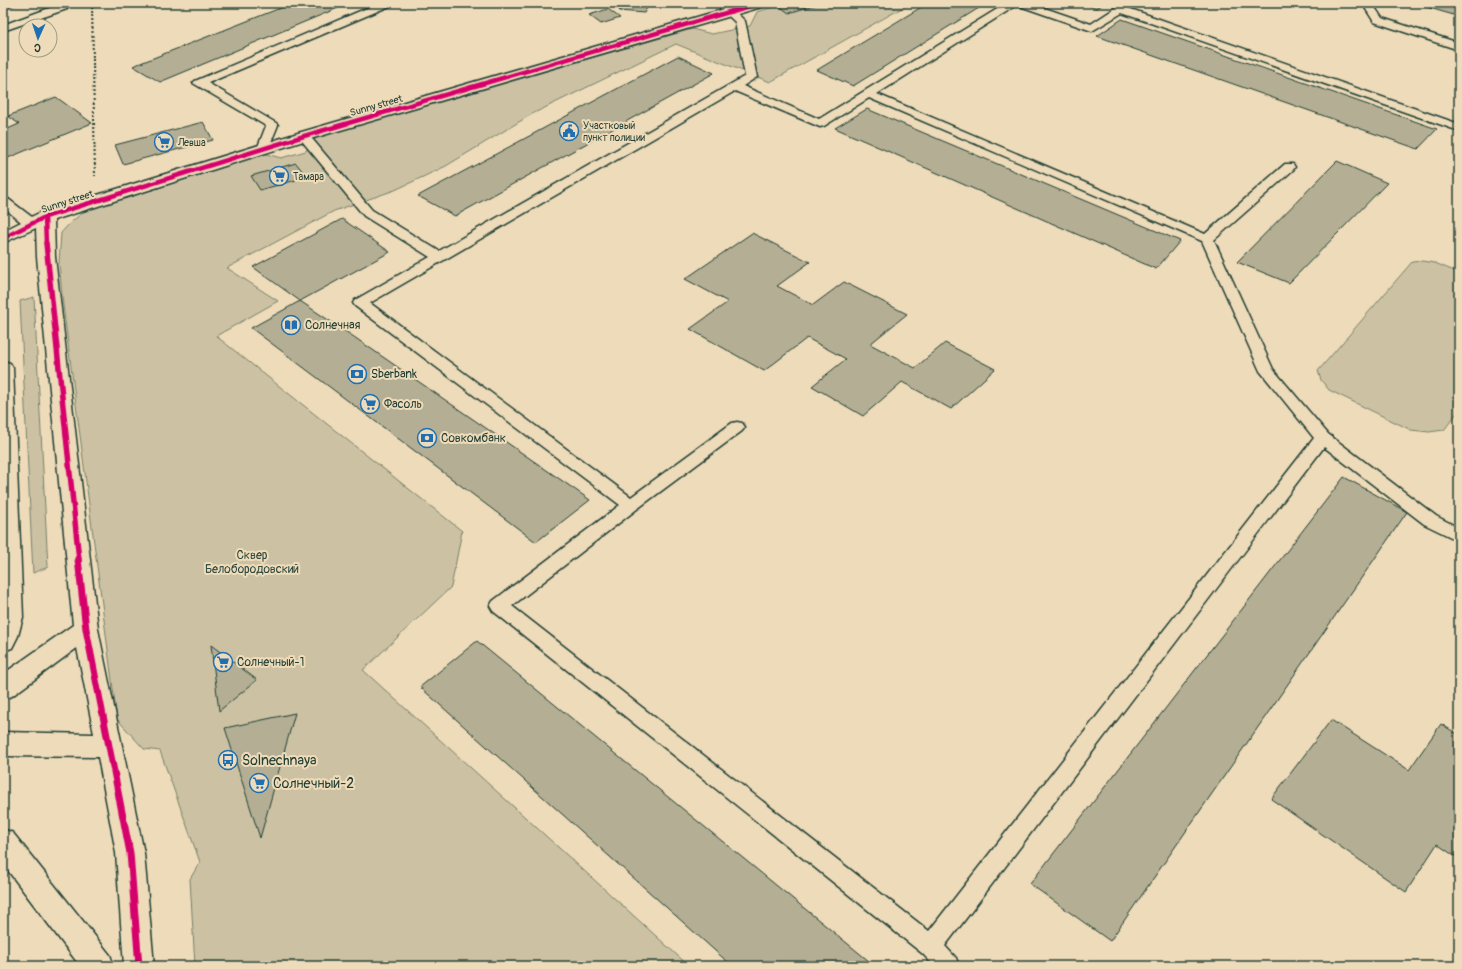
<svg xmlns="http://www.w3.org/2000/svg" width="1462" height="969" font-family="Pangolin,sans-serif">
  <style>
    .green { fill: #ccc2a3; stroke: #76806c }
    .building { fill: #b4af94; stroke: #1f3d34 }
    .lines { fill: none; stroke-linecap: round; stroke-linejoin: round }
    .lane-casing { stroke: #1f3d34; stroke-width: 3 }
    .secondary-casing { stroke: #1f3d34; stroke-width: 3 }
    .primary-casing { stroke: #1f3d34; stroke-width: 3 }
    .path { stroke: #1f3d34; stroke-width: 2; stroke-dasharray: 2 2; stroke-linecap: butt }
    .lane { fill: #eedbb9; fill-rule: evenodd }
    .secondary { fill: #eedbb9; fill-rule: evenodd }
    .primary { fill: #eedbb9; fill-rule: evenodd }
    .cycleway-far2-casing { stroke: #eedbb9; stroke-width: 6 }
    .cycleway-far1-casing { stroke: #eedbb9; stroke-width: 8 }
    .cycleway-casing { stroke: #eedbb9; stroke-width: 10 }
    .cycleway-far2 { stroke: #d6006c; stroke-width: 4.5 }
    .cycleway-far1 { stroke: #d6006c; stroke-width: 5.5 }
    .cycleway { stroke: #d6006c; stroke-width: 7 }
    .labels { text-anchor: middle; stroke-width: 4; stroke-linejoin: round; paint-order: stroke }
    .far-street-label { font-size: 10px; fill: #1f3d34; stroke: #eedbb9 }
    .far-poi-label { font-size: 10px; fill: #1f3d34; stroke: #eedbb9; text-anchor: start }
    .poi-label { font-size: 12px; fill: #1f3d34; stroke: #eedbb9; text-anchor: start }
    .park-label { font-size: 12px; fill: #304a3f; stroke: #eedbb9 }
    .near-poi-label { font-size: 14px; fill: #1f3d34; stroke: #eedbb9; text-anchor: start }
  </style>
  <rect width="100%" height="100%" fill="#eedbb9"/>
  <filter id="ink" filterUnits="userSpaceOnUse"><feTurbulence type="fractalNoise" baseFrequency=".025" numOctaves="2"/><feDisplacementMap in="SourceGraphic" scale="8" xChannelSelector="R" yChannelSelector="G"/><feConvolveMatrix kernelMatrix="1 2 1 2 8 2 1 2 1" color-interpolation-filters="sRGB"/></filter>
  <g filter="url(#ink)">
    <path class="green" d="M786,3H911L770,82L676,44L532,114L446,166L395,190L334,211L227,268L278,301L216,336L462,531L451,587L363,670L689,966H195L190,879L200,862L160,751L144,749L117,719L63,305L59,263L61,233L71,222L85,211L266,154L281,158L306,151L313,138L692,29L712,34L750,26L757,12Z
      M1422,261L1435,263L1459,273V410L1444,430L1429,432L1411,430L1329,390L1321,380L1318,371L1412,262Z
      M34,297L48,567L33,573L20,301Z"/>
    <path class="building" d="M3,3H20L3,9Z
      M293,3H350L160,82L133,66Z
      M623,3H637L649,4L644,13L619,11Z
      M790,3H821L789,13L779,6Z
      M928,3H987L853,86L817,70Z
      M1082,3H1105L1097,8Z
      M1417,3H1459V14L1457,16L1416,4Z
      M608,9L620,18L601,24L589,15Z
      M1122,19L1437,129L1418,149L1097,36Z
      M678,56L714,73L455,216L418,196Z
      M56,97L92,123L3,160V131L19,124L8,116Z
      M867,109L1180,241L1156,269L835,128Z
      M203,122L213,140L123,164L115,145Z
      M1337,161L1387,183L1289,283L1237,262Z
      M296,163L307,177L260,190L251,176Z
      M342,219L390,252L300,301L253,267Z
      M752,233L810,262L777,286L813,305L844,282L907,314L870,344L915,368L945,343L995,369L951,409L902,382L863,416L812,386L846,359L807,338L764,371L690,329L728,302L685,279Z
      M300,301L354,337L590,500L536,542L251,328Z
      M1344,477L1407,512L1110,941L1030,884Z
      M477,641L875,966H732L420,687Z
      M211,645L257,680L219,711Z
      M295,713L260,838L225,728Z
      M1331,720L1409,770L1441,724L1459,735V859L1437,844L1406,892L1271,799Z"/>
    <g class="lines">
      <defs>
        <path id="lane" d="M51,3H63L68,7L67,9L3,31V25L55,6Z
          M379,3H393L392,5L208,83L276,123L278,125L267,152H259L257,149L266,126L193,83L195,81Z
          M715,3H726L745,21L757,77L743,86L819,119L1007,3H1030L1091,24L1117,7H1125L1459,124V131L1122,13L1092,31L1017,5L877,94L1205,234L1285,164H1293L1295,167L1293,170L1214,240L1273,369L1328,434L1436,516L1459,528V541L1424,524L1324,447L945,946L956,958L959,966H934L923,954L493,611L490,606L493,601L620,505L355,306L353,303L355,300L430,257L364,216L298,136L300,134H308L372,210L439,251L745,76L735,22ZM735,91L820,127L824,126L869,98L1202,241L1260,371L1314,438L929,931L512,606L637,509L742,431L745,427L742,423L737,422L732,423L631,497L370,303Z
          M1362,3H1372L1382,18L1459,43V50L1374,22Z
          M3,197L7,198L37,221L38,224L37,227H27L3,207Z"/>
        <path id="secondary" d="M745,3H767L765,6L310,139L54,220L55,257L98,629L144,853L154,966H124L116,853L98,757L3,756V732L94,734L77,648L12,696L3,699V674L73,625L37,257L36,228L3,243V231L39,213L298,133Z
          M3,361L10,363L13,368L23,617L18,636L12,648L3,651Z"/>
        <path id="primary" d="M3,829L13,833L110,955L114,966H80L3,864Z"/>
      </defs>
      <use href="#lane" class="lane-casing"/>
      <use href="#secondary" class="secondary-casing"/>
      <use href="#primary" class="primary-casing"/>
      <path class="path" d="M92,3L95,176"/>
      <use href="#lane" class="lane"/>
      <use href="#secondary" class="secondary"/>
      <use href="#primary" class="primary"/>
      <defs>
        <path id="cycleway-far2" d="M45,217L46,244
          M3,238L45,217L304,136L760,3"/>
        <path id="cycleway-far1" d="M46,243L79,560"/>
        <path id="cycleway" d="M78,559L86,629L130,853L139,966"/>
      </defs>
      <use href="#cycleway-far2" class="cycleway-far2-casing"/>
      <use href="#cycleway-far1" class="cycleway-far1-casing"/>
      <use href="#cycleway" class="cycleway-casing"/>
      <use href="#cycleway-far2" class="cycleway-far2"/>
      <use href="#cycleway-far1" class="cycleway-far1"/>
      <use href="#cycleway" class="cycleway"/>
    </g>
  </g>
  <defs>
    <symbol id="civic-ring" viewBox="-11 -11 22 22"><circle r="9.5" fill="#eedbb9" stroke="#1f6fb2" stroke-width="1.5"/><path d="M-.6-6.5H3V-4.5H.6V-3L4-1V1h2V6H-6V1h2V-1L-.6-3ZM-1.2 2.5V6h2.4V2.5Z" fill="#1f6fb2"/></symbol>
    <symbol id="supermarket-ring" viewBox="-11 -11 22 22"><circle r="9.5" fill="#eedbb9" stroke="#1f6fb2" stroke-width="1.5"/><path d="M-6-5.5h2.5l.6 2H6L4.5 2H-2.5L-4.4-4H-6ZM-1.5 3.2a1.3 1.3 0 1 0 .1 0ZM3 3.2a1.3 1.3 0 1 0 .1 0Z" fill="#1f6fb2"/></symbol>
    <symbol id="library-ring" viewBox="-11 -11 22 22"><circle r="9.5" fill="#eedbb9" stroke="#1f6fb2" stroke-width="1.5"/><path d="M-6-4Q-3-5.5-.7-3.5V5Q-3 3-6 4ZM6-4Q3-5.5 .7-3.5V5Q3 3 6 4Z" fill="#1f6fb2"/></symbol>
    <symbol id="bank-ring" viewBox="-11 -11 22 22"><circle r="9.5" fill="#eedbb9" stroke="#1f6fb2" stroke-width="1.5"/><path d="M-6-4H6V4H-6ZM0-2.3a2.3 2.3 0 1 0 0 4.6a2.3 2.3 0 1 0 0-4.6Z" fill="#1f6fb2"/></symbol>
    <symbol id="bus-ring" viewBox="-11 -11 22 22"><circle r="9.5" fill="#eedbb9" stroke="#1f6fb2" stroke-width="1.5"/><path d="M-5-6H5V4H4V6H2V4H-2V6H-4V4H-5ZM-3.5-4V0h7V-4ZM-3.5 1.2v1.5H-2V1.2ZM2 1.2v1.5H3.5V1.2Z" fill="#1f6fb2"/></symbol>
  </defs>
  <g fill-rule="evenodd">
    <use href="#civic-ring" x="558" y="120" width="22" height="22"/>
    <use href="#supermarket-ring" x="153" y="131" width="22" height="22"/>
    <use href="#supermarket-ring" x="268" y="165" width="22" height="22"/>
    <use href="#library-ring" x="280" y="314" width="22" height="22"/>
    <use href="#bank-ring" x="346" y="363" width="22" height="22"/>
    <use href="#supermarket-ring" x="359" y="393" width="22" height="22"/>
    <use href="#bank-ring" x="416" y="427" width="22" height="22"/>
    <use href="#supermarket-ring" x="212" y="651" width="22" height="22"/>
    <use href="#bus-ring" x="217" y="749" width="22" height="22"/>
    <use href="#supermarket-ring" x="248" y="772" width="22" height="22"/>
  </g>
  <g class="labels">
    <g class="far-street-label">
      <text transform="translate(376 105) rotate(-16)" y="4">Sunny street</text>
      <text transform="translate(67 201) rotate(-18)" y="4">Sunny street</text>
    </g>
    <g class="far-poi-label">
      <text x="583" y="129">Участковый<tspan x="583" dy="12">пункт полиции</tspan></text>
      <text x="178" y="146">Левша</text>
      <text x="293" y="180">Тамара</text>
    </g>
    <g class="poi-label">
      <text x="305" y="329">Солнечная</text>
      <text x="371" y="378">Sberbank</text>
      <text x="384" y="408">Фасоль</text>
      <text x="441" y="442">Совкомбанк</text>
      <text x="237" y="666">Солнечный-1</text>
    </g>
    <g class="park-label">
      <text x="252" y="559">Сквер<tspan x="252" dy="14">Белобородовский</tspan></text>
    </g>
    <g class="near-poi-label">
      <text x="242" y="765">Solnechnaya</text>
      <text x="273" y="788">Солнечный-2</text>
    </g>
  </g>
  <rect width="1462" height="969" fill="none" stroke="#eedbb9" stroke-width="16"/>
  <rect x="8" y="8" width="1446" height="953" fill="none" stroke="#1f3d34" stroke-width="1.5" filter="url(#ink)"/>
  <g transform="translate(38 38) rotate(183)"><circle r="19" fill="#eedbb9" stroke="#9b9c84"/>
  <path d="M0-3L7 15L0 10L-7 15Z" fill="#1f6fb2"/>
  <text y="-6" font-size="11" font-weight="bold" text-anchor="middle" fill="#1f3d34">С</text>
  </g>
</svg>
